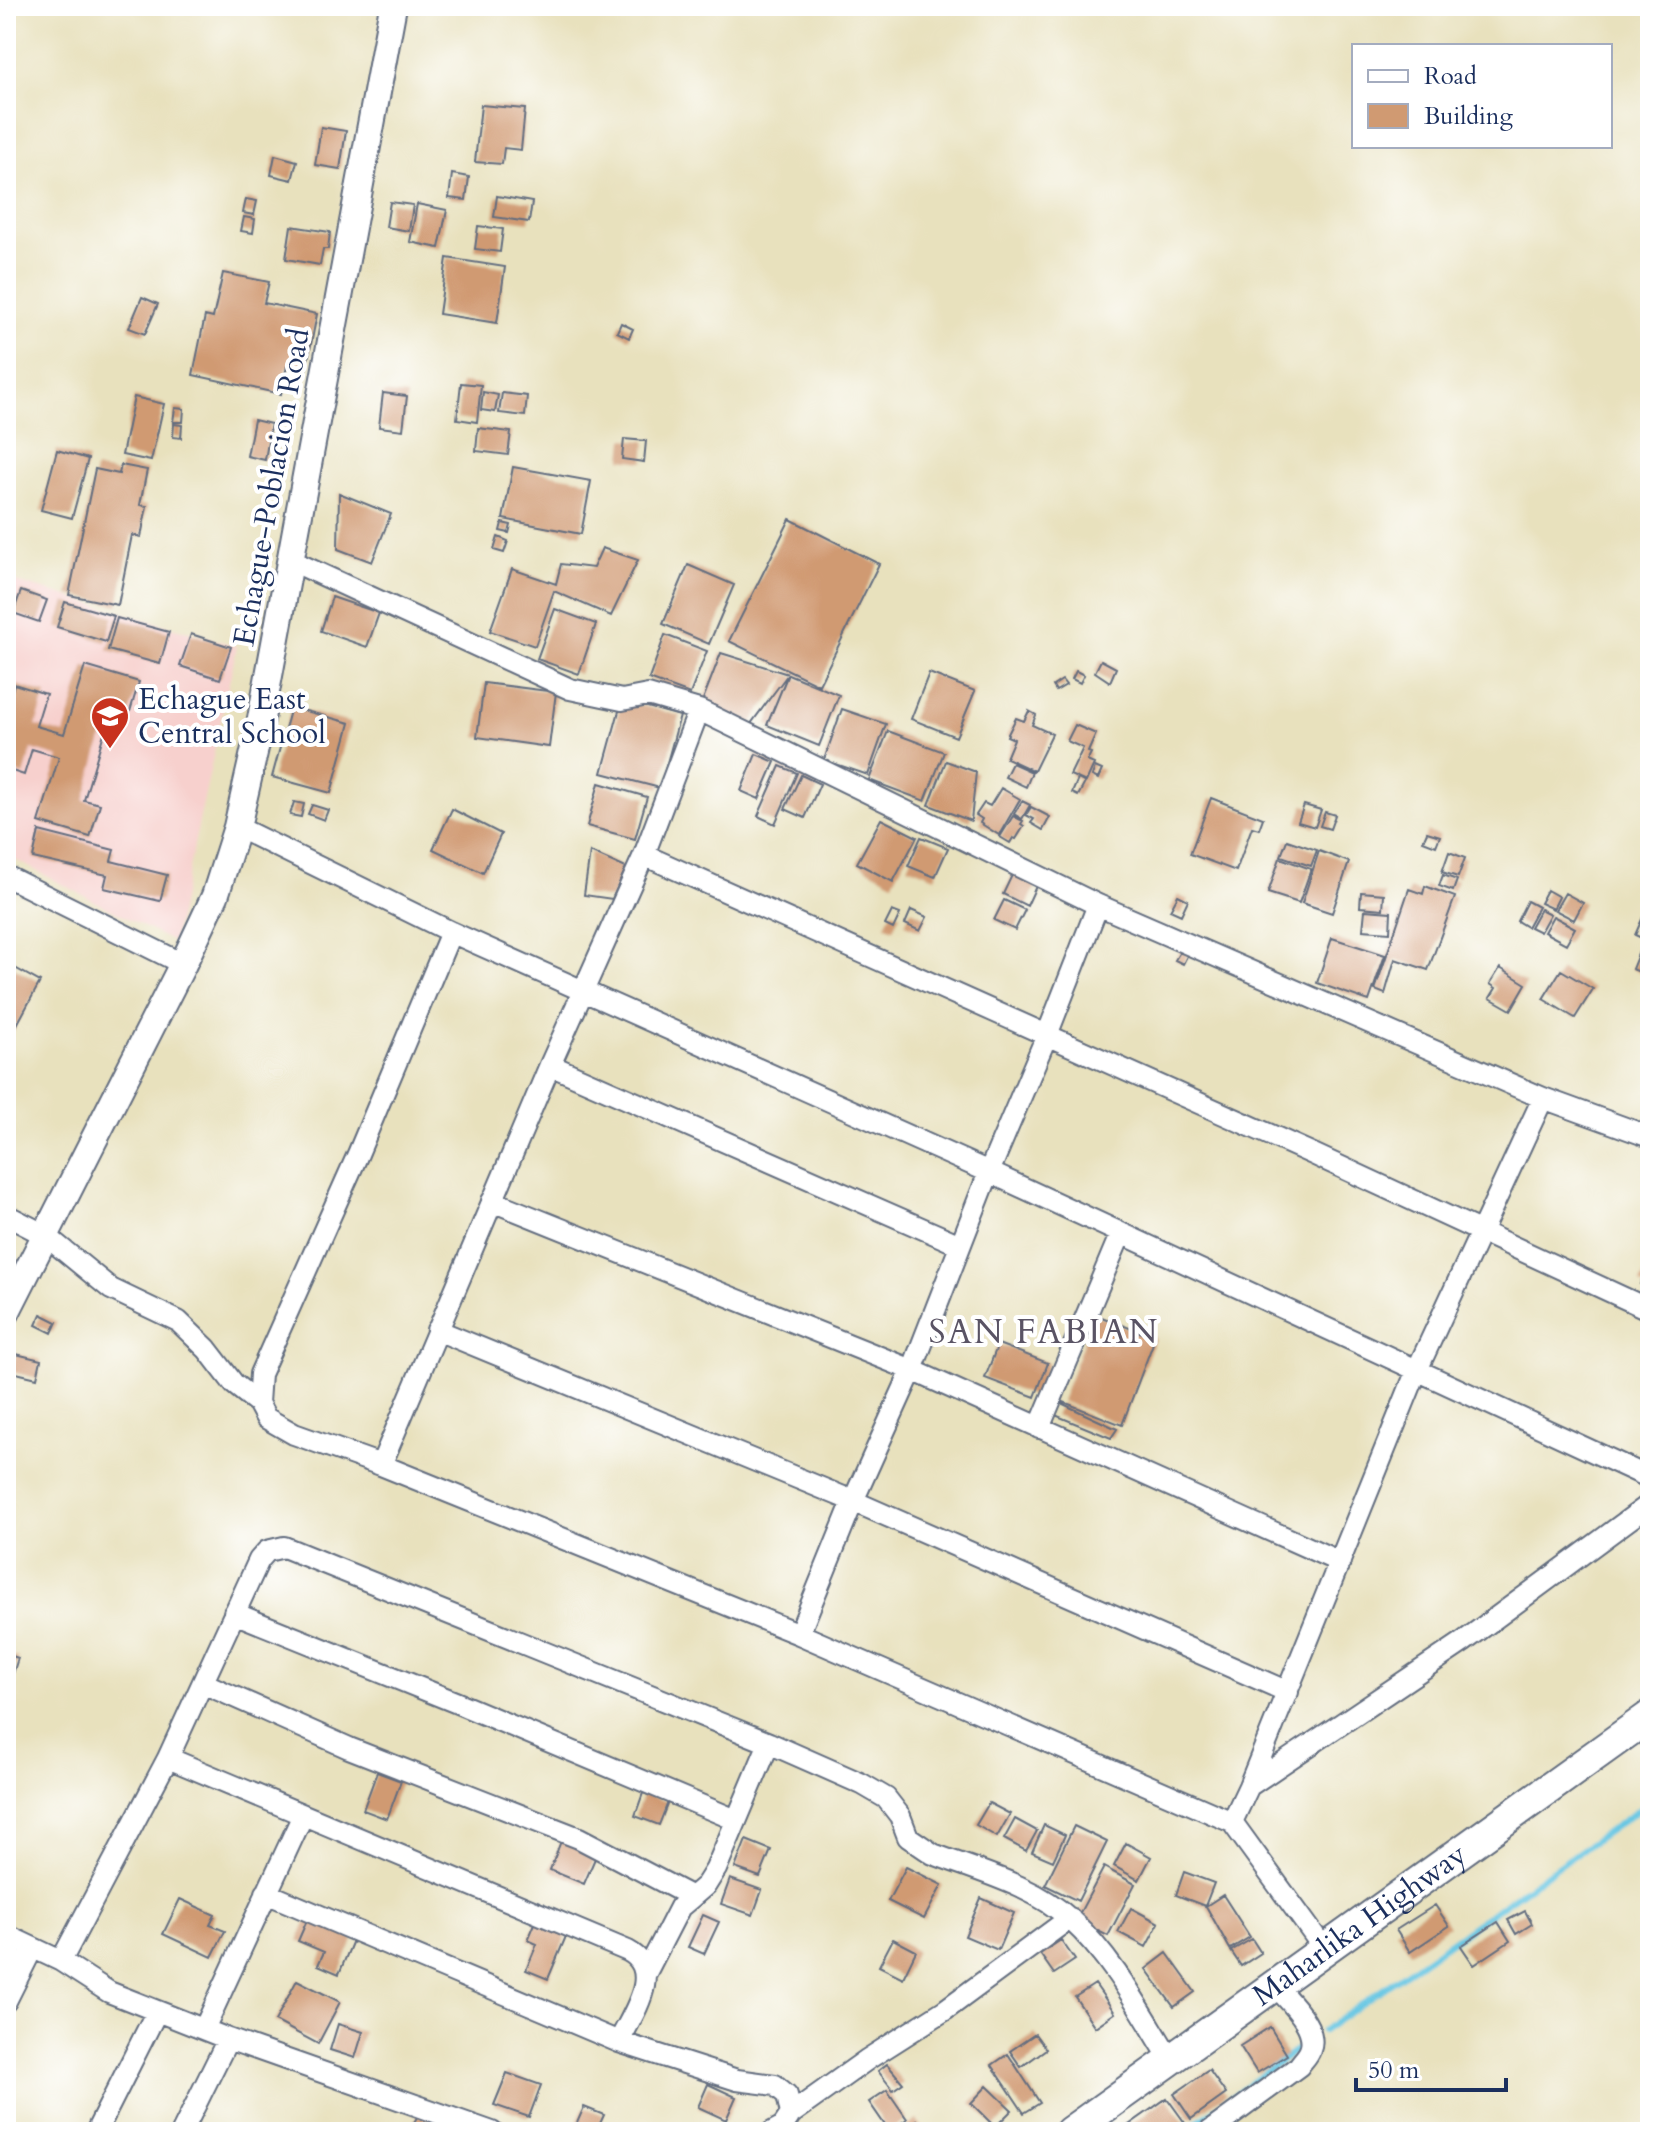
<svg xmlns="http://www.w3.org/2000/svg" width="1656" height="2138" font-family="Cardo,serif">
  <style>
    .built { fill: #f7d0cd }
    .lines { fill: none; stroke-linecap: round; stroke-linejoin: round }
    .stream { stroke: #65c6e3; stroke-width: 6 }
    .building { fill: #d09a72 }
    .minor-casing { stroke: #636d7f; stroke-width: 24 }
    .major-casing { stroke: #636d7f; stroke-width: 30 }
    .highway-casing { stroke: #636d7f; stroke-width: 34 }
    .minor { stroke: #fff; stroke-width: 20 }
    .major { stroke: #fff; stroke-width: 26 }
    .highway { stroke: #fff; stroke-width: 30 }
    .labels { text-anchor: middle; stroke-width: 8; stroke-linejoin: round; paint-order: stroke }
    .street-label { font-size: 30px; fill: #1b2f5e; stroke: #fff }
    .poi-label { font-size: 30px; fill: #1b2f5e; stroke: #fff; text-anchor: start }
    .quarter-label { font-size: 34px; letter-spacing: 2px; fill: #5a5465; stroke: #fff }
  </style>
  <rect width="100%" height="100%" fill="#fff"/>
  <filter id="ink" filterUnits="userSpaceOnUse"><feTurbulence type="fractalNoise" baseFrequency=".0125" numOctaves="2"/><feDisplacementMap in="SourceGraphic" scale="16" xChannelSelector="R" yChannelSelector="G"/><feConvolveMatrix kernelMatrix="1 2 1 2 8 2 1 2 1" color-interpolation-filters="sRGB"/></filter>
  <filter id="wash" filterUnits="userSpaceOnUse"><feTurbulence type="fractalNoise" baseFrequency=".006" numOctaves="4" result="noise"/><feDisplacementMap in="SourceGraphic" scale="32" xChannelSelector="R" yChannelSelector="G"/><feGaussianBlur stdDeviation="1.8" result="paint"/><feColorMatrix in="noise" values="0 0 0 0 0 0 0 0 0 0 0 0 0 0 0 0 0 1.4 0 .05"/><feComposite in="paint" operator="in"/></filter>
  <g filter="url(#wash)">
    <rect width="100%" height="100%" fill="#e8e1bd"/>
    <path class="built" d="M6,579L237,646L173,942L6,855Z"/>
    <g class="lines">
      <path class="stream" d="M1323,2031L1650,1802
        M1184,2132L1299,2048"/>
    </g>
    <g id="blocks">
      <path class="building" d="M481,105L525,109L521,150L504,148L502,164L475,162Z
        M321,127L346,131L340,169L315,165Z
        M275,155L297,161L292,180L271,175Z
        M452,174L469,177L466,200L449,198Z
        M497,196L532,202L529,222L494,217Z
        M246,199L257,201L254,215L243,213Z
        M390,202L413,205L409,231L386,227Z
        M417,204L447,210L439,248L410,242Z
        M244,217L255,219L253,233L241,231Z
        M291,226L330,232L328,249H323L320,265L286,259Z
        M478,226L503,229L500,252L475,249Z
        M447,258L505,267L497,323L439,314Z
        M223,273L269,282L264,303L317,314L306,370L287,366L281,394L193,375L205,316L213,318Z
        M142,297L158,304L145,334L129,328Z
        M621,323L633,329L629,338L617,332Z
        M461,383L481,385L477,422L457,419Z
        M483,392L498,395L495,412L481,410Z
        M383,393L407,396L403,430L379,427Z
        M502,393L527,396L525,416L499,413Z
        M134,397L164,404L151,461L122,455Z
        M175,408L184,409L183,422H173Z
        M254,420L271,424L265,460L247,456Z
        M174,424L182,425L181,438L173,437Z
        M478,428L511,432L508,455L476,451Z
        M624,439L646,441L644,462L622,459Z
        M57,450L88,459L72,518L41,510Z
        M121,465L147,470L140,505L147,506L141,537L132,535L118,605L69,595L95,469L119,474Z
        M513,467L591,481L581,534L503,519Z
        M339,493L391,514L372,562L338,549Z
        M790,519L879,564L819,685L729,641Z
        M502,523L511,525L509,533L500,531Z
        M498,537L508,541L504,553L494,550Z
        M602,548L638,560L611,616L554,591L535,646L490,631L512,569L556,584L561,564L593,568Z
        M688,565L734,585L709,644L663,624Z
        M6,587L14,590L7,615H6Z
        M21,591L47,600L39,622L13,613Z
        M332,597L379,613L367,647L321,631Z
        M65,602L114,616L106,642L57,627Z
        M555,609L596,624L579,674L537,659Z
        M117,618L169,632L160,664L108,650Z
        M191,634L231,647L220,679L180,666Z
        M665,635L707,651L690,694L649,679Z
        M721,653L788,674L839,695L819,746L767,725L788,674L747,729L699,710Z
        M1101,660L1116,668L1110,682L1095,672Z
        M85,666L139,682L128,718L110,713L84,800L100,804L90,837L39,822L59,757L32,749L24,775L6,769V712L14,684L46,694L36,726L64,734Z
        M1076,671L1084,675L1080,683L1072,679Z
        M929,673L975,691L956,737L911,719Z
        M1062,680L1066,685L1056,691L1053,686Z
        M484,683L556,692L549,747L477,737Z
        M622,700L680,716L660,788L602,773Z
        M291,707L350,723L331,793L272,777Z
        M842,709L886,724L868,775L824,760Z
        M1029,711L1036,715L1032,725L1052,734L1034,771L1006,758L1014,739L1007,736L1016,718L1024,721Z
        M1075,725L1096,734L1088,752L1091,753L1087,761L1094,764L1086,782L1070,775L1083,748L1067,741Z
        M888,731L944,752L925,801L869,780Z
        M756,754L775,762L759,799L741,791Z
        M946,761L976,772L971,821L929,805Z
        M1012,763L1032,772L1026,787L1005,777Z
        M780,766L797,773L775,824L758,816Z
        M1095,767L1102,770L1098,779L1092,776Z
        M801,775L820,784L805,818L785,809Z
        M1078,779L1085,783L1078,796L1072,793Z
        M599,783L647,797L635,839L587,826Z
        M1001,788L1020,799L999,835L980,823L982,819L976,815L984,803L990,806Z
        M6,790L12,792L7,811H6Z
        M1211,798L1263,818L1259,829L1252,827L1236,871L1190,854Z
        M1022,801L1030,805L1022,819L1014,814Z
        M294,802L304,804L301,817L290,815Z
        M312,805L328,810L324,820L308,814Z
        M1304,805L1321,810L1315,827L1298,822Z
        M1031,807L1050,817L1043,830L1031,823L1034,819L1026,815Z
        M452,809L501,834L483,873L433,849Z
        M1325,812L1335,815L1330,829L1320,826Z
        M1013,816L1023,821L1021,824L1024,826L1016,839L1013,838L1010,843L1000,837Z
        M881,819L917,837L893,882L857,863Z
        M39,831L114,850L111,861L167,875L160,901L104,888L107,875L33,858Z
        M1427,832L1440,836L1436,846L1423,841Z
        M921,837L948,848L935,877L908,866Z
        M1287,840L1317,850L1311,866L1281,856Z
        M1319,851L1349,862L1332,913L1302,903Z
        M590,852L626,868L612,899L584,895Z
        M1449,852L1465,858L1458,877L1442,872Z
        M1280,858L1311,869L1299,903L1268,893Z
        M1013,873L1037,884L1027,906L1003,894Z
        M1443,875L1457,880L1453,891L1439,886Z
        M1425,886L1455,897L1428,970L1395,959L1385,994L1375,990L1409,889L1423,894Z
        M1547,890L1559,897L1553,909L1540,903Z
        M1361,892L1384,894L1383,909L1360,907Z
        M1565,893L1583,903L1574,920L1555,910Z
        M1178,895L1188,900L1181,915L1170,910Z
        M1004,900L1025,910L1015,930L994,920Z
        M1527,901L1538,907L1527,927L1517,921Z
        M1540,909L1550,914L1540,932L1530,927Z
        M911,910L927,917L920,931L905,924Z
        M1365,910L1391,912L1390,932L1363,930Z
        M1646,910L1650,912V976L1632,969L1644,939L1635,935Z
        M892,911L900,914L893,929L885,925Z
        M1553,916L1575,928L1566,944L1544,932Z
        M1332,938L1385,955L1369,1001L1317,983Z
        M1181,950L1188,954L1183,964L1175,960Z
        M6,963L40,982L6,1045Z
        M1500,968L1526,984L1511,1010L1490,998L1496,988L1490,984Z
        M1561,970L1593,989L1575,1018L1543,999Z
        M1650,1262V1289L1640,1284Z
        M41,1314L57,1322L52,1333L36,1325Z
        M1094,1314L1155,1338L1122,1425L1061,1401Z
        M998,1344L1048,1363L1035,1397L985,1378Z
        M16,1354L41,1360L37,1378L12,1372Z
        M1061,1403L1117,1429L1111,1438L1055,1415Z
        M6,1654L18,1658L7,1693H6Z
        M377,1772L401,1781L387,1819L363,1810Z
        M643,1793L668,1802L659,1825L635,1816Z
        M989,1803L1010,1814L997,1837L976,1825Z
        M1015,1819L1037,1831L1026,1851L1004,1839Z
        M1044,1825L1065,1835L1053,1861L1032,1852Z
        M1074,1826L1107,1842L1078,1901L1045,1885Z
        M746,1840L771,1850L760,1877L735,1868Z
        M561,1841L596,1856L584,1884L550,1870Z
        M1126,1843L1151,1857L1139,1880L1114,1866Z
        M906,1867L942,1885L924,1919L888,1901Z
        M1104,1867L1135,1884L1108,1936L1076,1920Z
        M1184,1872L1214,1883L1205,1906L1176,1895Z
        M730,1879L762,1890L753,1915L721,1904Z
        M1223,1895L1250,1937L1230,1949L1206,1906Z
        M981,1898L1014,1913L998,1950L965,1936Z
        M180,1899L215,1915L210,1925L225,1931L212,1957L163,1934Z
        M1435,1905L1449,1926L1410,1952L1396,1930Z
        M1131,1908L1159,1923L1146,1947L1118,1932Z
        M1525,1911L1532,1924L1516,1934L1508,1920Z
        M703,1915L719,1922L704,1954L688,1947Z
        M308,1918L354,1938L339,1974L318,1965L324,1952L298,1941Z
        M536,1921L567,1934L548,1979L526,1970L537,1944L528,1940Z
        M1498,1922L1510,1941L1474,1965L1461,1946Z
        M893,1939L916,1951L903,1978L879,1966Z
        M1252,1939L1261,1953L1241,1966L1231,1951Z
        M1061,1940L1075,1960L1054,1974L1040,1954Z
        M6,1944L20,1951L6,1976Z
        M1167,1953L1195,1992L1174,2007L1146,1969Z
        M297,1980L340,2002L318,2044L275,2021Z
        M1095,1984L1115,2013L1095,2027L1075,1997Z
        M338,2024L363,2032L355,2058L330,2050Z
        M1270,2027L1287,2055L1257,2073L1240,2046Z
        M1035,2034L1046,2049L1021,2067L1010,2051Z
        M1008,2054L1040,2103L1024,2113L992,2065Z
        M887,2064L903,2083L893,2090L878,2071Z
        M1209,2070L1226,2094L1191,2119L1174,2094Z
        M507,2073L541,2085L529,2117L494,2105Z
        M708,2084L736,2097L726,2120L698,2107Z
        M987,2086L1012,2110L995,2127L971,2103Z
        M887,2090L907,2119L889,2131L869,2102Z
        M1167,2098L1185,2123L1172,2132H1119Z
        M584,2107L604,2115L596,2132H573Z
        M419,2114L445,2129L443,2132H408Z
        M917,2120L924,2132H899Z"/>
    </g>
  </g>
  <g filter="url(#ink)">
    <use href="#blocks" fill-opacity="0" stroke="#636d7f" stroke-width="2"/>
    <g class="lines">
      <defs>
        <path id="minor" d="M290,560L570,689L622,700L648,695L699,710L1098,905L1543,1098L1650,1137
          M237,827L451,932L989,1172L1650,1478
          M644,855L1313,1154L1650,1310
          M6,876L183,964
          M451,932L358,1154L260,1374L258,1403L266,1418L294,1434L381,1465L799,1634L1232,1822L1325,1950
          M550,1065L960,1245
          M492,1201L912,1370L1340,1562
          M6,1215L45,1235L111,1289L178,1321L207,1349L234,1384L258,1403
          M437,1330L853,1501L1288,1692
          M1039,1428L1121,1233
          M381,1465L550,1065L644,855L699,710
          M234,1613L455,1702L736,1820
          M799,1634L853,1501L912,1370L989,1172L1047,1035L1098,905
          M203,1683L349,1748L579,1838L692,1897L706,1885L716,1869L769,1743
          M168,1758L628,1951C665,1971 631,2016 619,2042L266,1893
          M1249,1786L1463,1642L1650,1504
          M1232,1822L1249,1786L1417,1370L1543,1098
          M6,1935L61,1961L109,1992L228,2039L492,2132
          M61,1961L168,1758L259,1560L267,1551L284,1547L769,1743L862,1784L886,1798L900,1816L908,1837L933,1854C978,1871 1035,1886 1071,1920C1113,1958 1141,2012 1171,2060
          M646,1973L680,1907L692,1897
          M6,2001L32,1949
          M204,2029L303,1815
          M619,2042L737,2080L775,2085L787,2095L791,2114L783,2126L772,2132
          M791,2114L868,2059L945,2010L1070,1918
          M96,2132L157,2011
          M182,2132L228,2039
          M1209,2132L1299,2066C1302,2061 1308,2056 1310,2050C1319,2027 1288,2001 1275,1985"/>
        <path id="major" d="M6,1313L183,964L215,896L237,827L258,735L393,6"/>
        <g id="highway">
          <path id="s1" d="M1070,2132L1650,1716"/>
        </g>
      </defs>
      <use href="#minor" class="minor-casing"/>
      <use href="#major" class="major-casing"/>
      <use href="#highway" class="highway-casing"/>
      <use href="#minor" class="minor"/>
      <use href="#major" class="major"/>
      <use href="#highway" class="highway"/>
    </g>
  </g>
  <defs>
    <symbol id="school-pin" viewBox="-11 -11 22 30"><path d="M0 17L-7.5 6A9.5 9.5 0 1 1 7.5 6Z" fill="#c8321e" stroke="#fff"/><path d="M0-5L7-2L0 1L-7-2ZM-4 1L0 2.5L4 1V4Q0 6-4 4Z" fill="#fff"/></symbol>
  </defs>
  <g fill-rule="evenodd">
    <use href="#school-pin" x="88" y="694" width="44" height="60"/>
  </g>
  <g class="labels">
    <g class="street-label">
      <text transform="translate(271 487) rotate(-80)" y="10">Echague-Poblacion Road</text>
      <text dy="10" stroke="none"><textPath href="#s1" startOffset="356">Maharlika Highway</textPath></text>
    </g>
    <g class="poi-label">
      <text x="138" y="709">Echague East<tspan x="138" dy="34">Central School</tspan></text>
    </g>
    <g class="quarter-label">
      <text x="1044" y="1343">SAN FABIAN</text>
    </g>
  </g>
  <rect width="1656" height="2138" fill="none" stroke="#fff" stroke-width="32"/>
  <rect x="1352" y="44" width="260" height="104" fill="#ffffff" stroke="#a4acbf" stroke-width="2"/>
  <rect x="1368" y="70" width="40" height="12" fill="#ffffff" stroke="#a4acbf" stroke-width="2"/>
  <text x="1424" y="84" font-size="24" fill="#1b2f5e">Road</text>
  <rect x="1368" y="104" width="40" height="24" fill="#d09a72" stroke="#a4acbf" stroke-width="2"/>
  <text x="1424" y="124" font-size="24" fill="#1b2f5e">Building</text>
  <path d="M1356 2078v12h150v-12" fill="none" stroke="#1b2f5e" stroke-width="4"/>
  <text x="1368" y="2078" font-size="24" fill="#1b2f5e" stroke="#ffffff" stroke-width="6" paint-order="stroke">50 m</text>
</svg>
